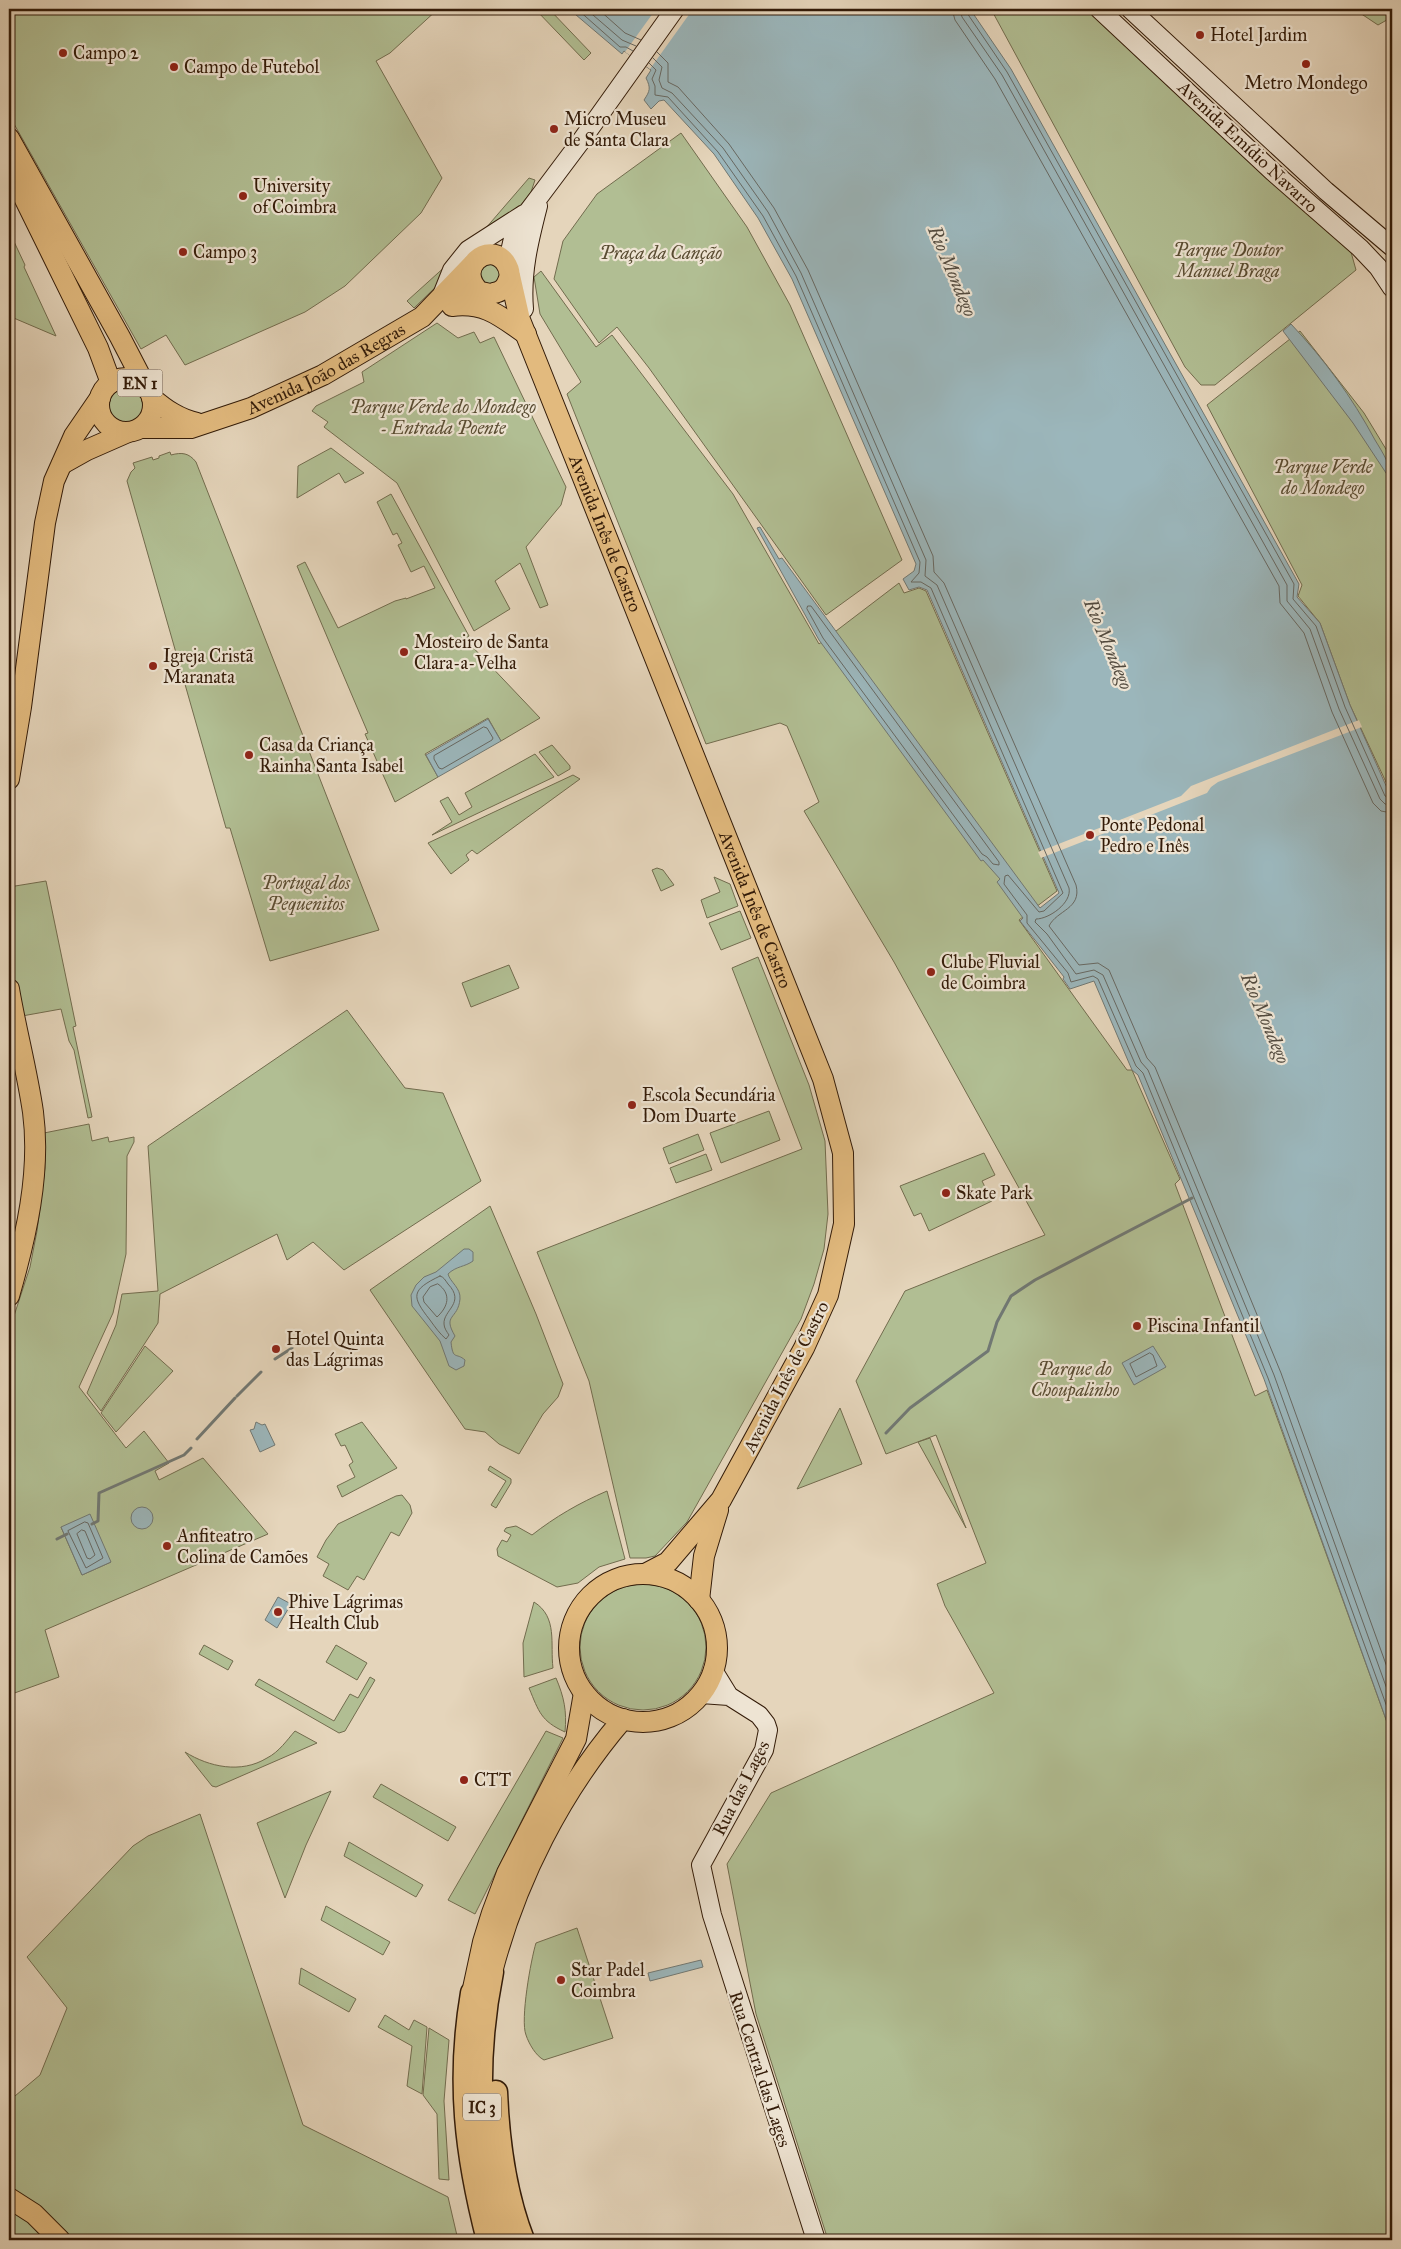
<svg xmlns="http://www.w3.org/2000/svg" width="1401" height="2249" font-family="'IM FELL Great Primer',serif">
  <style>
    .green { fill: #b1be93; stroke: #726c4e; fill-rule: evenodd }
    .water { fill: #9bb6bb; stroke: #717873 }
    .pier { fill: #e5d5bb }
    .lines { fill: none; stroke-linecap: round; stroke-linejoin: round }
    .shore { stroke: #676862; stroke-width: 1 }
    .stream { stroke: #717873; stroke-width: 3 }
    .secondary-casing { stroke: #331b08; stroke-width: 20 }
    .primary-casing { stroke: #331b08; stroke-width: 22 }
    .highway-casing { stroke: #331b08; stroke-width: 25 }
    .secondary { stroke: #eee4d3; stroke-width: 18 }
    .primary { stroke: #e2ba7e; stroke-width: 20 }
    .highway { stroke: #e2ba7e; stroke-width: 22 }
    .poi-dot { fill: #8f2418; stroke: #eee4d3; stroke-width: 2 }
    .labels { text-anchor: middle; stroke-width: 4.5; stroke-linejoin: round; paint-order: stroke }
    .shield { fill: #eee4d3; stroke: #6b5745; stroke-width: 1 }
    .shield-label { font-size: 16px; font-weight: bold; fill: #331b08 }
    .poi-label { font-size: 18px; fill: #331b08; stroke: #eee4d3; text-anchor: start }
    .street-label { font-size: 18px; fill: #331b08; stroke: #eee4d3 }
    .park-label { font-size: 18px; font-style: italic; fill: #594c32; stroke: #eee4d3 }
    .water-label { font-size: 19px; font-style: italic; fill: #524a3e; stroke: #eee4d3 }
  </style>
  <rect width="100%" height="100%" fill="#e5d5bb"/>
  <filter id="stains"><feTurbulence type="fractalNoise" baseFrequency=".004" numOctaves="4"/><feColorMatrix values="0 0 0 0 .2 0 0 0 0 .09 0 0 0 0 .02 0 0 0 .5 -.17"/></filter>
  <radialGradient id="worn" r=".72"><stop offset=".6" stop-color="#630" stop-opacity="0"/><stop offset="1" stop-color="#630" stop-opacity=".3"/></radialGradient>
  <path class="green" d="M9,9H438L390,53L376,61L442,178L421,213L345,286L305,312L185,365L166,335L141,349L9,115Z
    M535,9H549L591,53L584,60Z
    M991,9H1089L1351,252L1356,270L1215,385H1201L1185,367Z
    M1354,9H1392V17L1378,25Z
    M681,133L747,227L790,305L902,560L826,615L649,368L617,327L599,343L554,279L563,241L597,194Z
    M529,178L535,180L531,192L520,206L414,308L407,301L479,236Z
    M9,231L25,265L24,267L56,336L9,316Z
    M486,261L502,268L499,284L483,286L477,270Z
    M541,271L596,347L612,335L733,494L819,644L899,583L904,593L919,588L926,591L1057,891L1019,920L1127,1070H1132L1180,1179L1175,1184L1255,1396L1267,1390L1392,1736V2240H828L756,2014L727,1864L771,1793L994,1693L945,1606L937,1584L986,1563L936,1435L886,1454L856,1381L905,1291L1045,1235L894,962L804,811L819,802L787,726L780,723L706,744L567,394L581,382L540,314L534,277Z
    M437,323L458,338L474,332L480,343L494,337L566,487L561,505L526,547L548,605L540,608L520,563L495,581L510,609L474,631L397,483L324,427L328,422L312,411L316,406L364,382L362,372Z
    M1300,331L1364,413L1392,459V795L1350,705L1320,623L1298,596L1302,585L1207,405Z
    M107 406a19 19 0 1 1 38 0a19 19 0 1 1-38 0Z
    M331,448L364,473L345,483L339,473L297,498L298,466Z
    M170,452L171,455C182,452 189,453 196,462L379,930L270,961L230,828H226L127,481L131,472L135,468L133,463L152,457L153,460L159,458V456Z
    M391,494L469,636L465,639L540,718L501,741L488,718L425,754L438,777L395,802L365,734L368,733L297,566L305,562L338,628L395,601L406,598V599L435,588L424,566L411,572L398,545L402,543L397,533L393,535L377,502Z
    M552,745L570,766V769L558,776L539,752Z
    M535,754L554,777L432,835L452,822L440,801L448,797L459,815L472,807L465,793Z
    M573,775L580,779L477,854L472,850L466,855L469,860L451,874L428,843Z
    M657,868L663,870L674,885L661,891L652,870Z
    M714,877L730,884L738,906L707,918L701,900L720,892Z
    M46,881L76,1026L73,1027L92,1117L88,1118L74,1050L69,1041L61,1009L22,1016L13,976L9,938V887Z
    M740,911L751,938L721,950L709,923Z
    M758,957L809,1085L825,1141L828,1214L824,1249L814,1284L801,1319L687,1522L655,1556L646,1558H630L589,1381L537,1252L802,1149L732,968Z
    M509,965L519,988L471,1007L462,983Z
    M347,1010L405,1088L443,1093L481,1181L344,1270L313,1242L287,1260L277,1234L160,1294L158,1323L101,1411L87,1393L116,1325L122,1294L158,1291L148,1146Z
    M769,1111L780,1140L721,1163L710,1133Z
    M89,1124L92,1141L108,1137L109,1142L134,1137V1142L127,1156L126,1254L113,1313L79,1387L126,1448L144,1431L169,1463L155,1471L159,1480L203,1458L268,1534L45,1630L59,1677L9,1695V1331L30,1267L37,1231L45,1168L44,1133ZM61,1527L111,1562L82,1575Z
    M698,1134L704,1150L669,1164L663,1148Z
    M984,1153L995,1175L982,1181L992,1201L929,1231L921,1213L914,1216L900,1186Z
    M706,1154L712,1170L676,1183L670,1168Z
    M490,1206L536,1314L563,1384L558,1397L543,1414L519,1454L499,1444L485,1432L465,1429L370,1290Z
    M145,1346L173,1371L116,1432L101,1413Z
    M840,1408L862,1464L797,1489Z
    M362,1422L397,1468L342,1497L337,1486L355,1477L349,1465L353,1462L345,1445L341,1446L335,1434Z
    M930,1438L966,1528L918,1442Z
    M490,1466L511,1479V1483L496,1508L491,1505L506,1481L488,1470Z
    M607,1491L625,1559L599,1567L578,1583L557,1587L498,1556L497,1549L502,1540L507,1542L511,1535L504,1531L506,1528L516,1526L532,1535C555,1517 579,1503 607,1491Z
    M402,1495L410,1505L412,1513L399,1536L391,1532L364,1580L357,1576L348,1590L323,1576L329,1564L317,1557L326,1540L338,1524L396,1496Z
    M580 1647a63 63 0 1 1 126 0a63 63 0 1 1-126 0Z
    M534,1602C558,1617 550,1644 553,1668L524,1677L523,1643Z
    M204,1645L233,1661L228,1670L199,1654Z
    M336,1645L367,1663L357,1680L326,1662Z
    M370,1677L375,1680L345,1731L339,1733L255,1685L259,1679L334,1721L350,1694L358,1698Z
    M556,1678C564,1697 567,1711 565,1732C541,1721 539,1712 529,1688Z
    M295,1731L317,1743L216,1787L212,1786L185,1752C209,1767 241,1774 267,1758C279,1752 287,1740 295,1731Z
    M546,1731L563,1738L475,1914L448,1900Z
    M381,1784L456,1827L448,1841L373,1797Z
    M331,1791L306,1845L285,1898L257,1823Z
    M200,1814L303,2125L448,2197L458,2240H69L42,2208L9,2186V2101L40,2075L67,2008L27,1957L133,1846L148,1836Z
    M349,1842L423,1885L416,1897L344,1856Z
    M326,1906L390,1942L383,1955L321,1920Z
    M577,1928L613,2038L544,2060C536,2056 529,2044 526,2035C520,2020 531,1959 536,1943Z
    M301,1968L356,1999L349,2012L299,1984Z
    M385,2015L409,2030L414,2020L427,2027L422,2094L407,2086L412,2046L378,2027Z
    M429,2028L449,2040L444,2101L449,2180L439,2179L437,2114L423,2095Z
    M9,2209L29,2222L44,2240H9Z"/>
  <path class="water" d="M569,9H970L1011,69L1299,584L1297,597L1320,623L1350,705L1392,799V1736L1264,1379L1138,1075L1132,1070L1094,981L1070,989L1063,979L1064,977L1020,921L1023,918L997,882L1000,879L983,860L981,861L819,640L757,528L760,527L779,559L782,558L1040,908L1059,893L927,590L919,587L909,590L903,579L914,571L916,564L792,279L758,218L714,154L664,100L659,101L651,109L644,100C650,91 651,88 646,78L651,70L624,51L622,54Z
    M1291,324C1324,359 1352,397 1375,440C1383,453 1392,467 1392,482L1353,423L1283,331Z
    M488,719L501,741L438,777L426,755Z
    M464,1249H469L473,1252V1261C465,1267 456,1266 448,1274C450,1282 461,1288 460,1299C458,1320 442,1314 455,1336L451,1342C453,1361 456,1352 465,1360L464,1366L456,1370L449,1366L440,1341L412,1306L411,1295L416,1285L424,1277L436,1272Z
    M1153,1346L1166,1367L1134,1385L1122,1363Z
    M256,1422L262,1425L265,1424L275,1445L260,1452L250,1430L254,1429Z
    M131 1518a11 11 0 1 1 22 0a11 11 0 1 1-22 0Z
    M90,1514L111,1562L82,1575L61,1527Z
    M278,1597L291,1604L277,1628L265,1620Z
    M701,1960L703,1967L650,1981L648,1973Z"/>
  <path class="pier" d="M656,9H693L650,69L625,52Z
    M1359,720L1362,727L1218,782L1211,787L1207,793L1041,858L1038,852L1181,796L1191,786Z"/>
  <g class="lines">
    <path class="shore" d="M577,9L620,47H626L633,51
      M586,9L622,40L636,46
      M598,9L625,33L641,40
      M952,9L955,20L995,79L1279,586L1280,603L1304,633L1332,712L1373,803L1381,811L1392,813
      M960,9L962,17L1002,75L1287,585V601L1310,629L1339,709L1380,799L1385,804L1392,806
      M966,9L967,13L1007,72L1294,584L1293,599L1316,626L1345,707L1385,796L1392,799
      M657,52L668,63V82L678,87L729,144L774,208L808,270L933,556L934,572L944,583L1076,885C1082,909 1057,910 1049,926L1079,965L1098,963L1109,970L1147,1058L1155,1067L1281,1373L1392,1681
      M653,58L662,67L659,80L662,88L672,93L723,148L768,212L801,273L926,560L925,576L937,585L1069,888C1072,903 1049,919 1036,919L1035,922L1047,934L1076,974L1094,970L1103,975L1141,1062L1148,1070L1274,1375L1392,1703
      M649,63L656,70L652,79L655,86V95L668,97L718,152L763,216L796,276L920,562L919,573L911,582H921L931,588L1063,893L1044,911L1039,912L1008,875L1005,876L1004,884L1027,915V923L1068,973L1071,982L1093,976L1098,979L1136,1066L1143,1073L1268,1378L1392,1721
      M808,606H811L999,862V865L993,864L987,857L982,854L823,638L807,609Z
      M484,727L487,728L493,738L492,740L442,769L439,768L434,759V756Z
      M440,1276C444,1277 445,1280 448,1284C466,1303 443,1310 444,1324C444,1328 447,1332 449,1335L446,1339C440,1334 435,1327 430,1320C411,1296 411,1290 440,1276Z
      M438,1284C452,1294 448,1307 437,1317L424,1302L423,1297L430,1287Z
      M1150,1353L1153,1355L1157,1366L1136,1377L1130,1364Z
      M85,1522L88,1523L103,1558L86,1568L68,1531Z
      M82,1530L85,1531L95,1555L90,1559L87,1558L77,1534Z"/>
    <path class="stream" d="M275,1359L292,1348
      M237,1396L261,1372
      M886,1433L910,1408L988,1351L997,1322L1011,1296L1035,1280L1192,1198
      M197,1439L235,1398
      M92,1524L98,1521L99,1493L184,1455L191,1448
      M57,1539L67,1534"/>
    <defs>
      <path id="secondary" d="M1099,9L1272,171L1360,248L1378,267L1392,288
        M1130,9L1326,191L1392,247
        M507,265L514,234L527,213L581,141L675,9
        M442,295L452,270L468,250L524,214
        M524,309C521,273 529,241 538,206
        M713,1670L729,1696
        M701,1694L729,1696L759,1715L766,1724L768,1730L764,1750L701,1865L712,1915L816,2240"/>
      <g id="primary">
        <path d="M9,138L120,337L147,389"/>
        <path d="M9,167L98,348L111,383"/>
        <path id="s1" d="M510,276L520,320L823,1079L843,1153L844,1224L828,1295L804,1348L721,1500L668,1562L645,1574"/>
        <path d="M440,300C453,297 466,292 479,292C484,292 489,295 494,293C501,292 506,287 508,281C511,275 509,268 505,262C488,240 454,269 480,292"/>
        <path d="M452,306C485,302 500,316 526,334"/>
        <circle cx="126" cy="405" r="27"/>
        <path d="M152,398C166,410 179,419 197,423"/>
        <path id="s2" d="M141,428H191L251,408L323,375L422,317L473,264"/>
        <path d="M62,464L87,450L128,432"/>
        <path d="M9,779L21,707L45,523L54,481L74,436L100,398"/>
        <path d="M9,989C16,1030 27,1071 33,1112C41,1173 26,1237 9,1296"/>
        <circle cx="643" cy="1648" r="74"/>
        <path d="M699,1600L704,1556L718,1510"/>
        <path d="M492,1972C516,1880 561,1791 623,1719"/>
        <path d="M472,1993L483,1942L492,1913L507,1873L576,1739L584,1693"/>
        <path d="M9,2198L34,2214L60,2240"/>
      </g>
      <path id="highway" d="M492,1972C475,2056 476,2159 506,2240
        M472,1993C457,2081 466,2155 488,2240
        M496,2092C498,2141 505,2194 523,2240"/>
    </defs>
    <use href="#secondary" class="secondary-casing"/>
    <use href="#primary" class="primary-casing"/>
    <use href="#highway" class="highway-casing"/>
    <use href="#secondary" class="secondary"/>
    <use href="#primary" class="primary"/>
    <use href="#highway" class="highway"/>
  </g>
  <g class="poi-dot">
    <circle cx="1200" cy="35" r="5"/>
    <circle cx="63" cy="53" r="5"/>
    <circle cx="1306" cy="64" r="5"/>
    <circle cx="174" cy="67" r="5"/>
    <circle cx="554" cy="129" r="5"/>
    <circle cx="243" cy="196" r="5"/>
    <circle cx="183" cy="252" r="5"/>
    <circle cx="404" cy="652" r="5"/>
    <circle cx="153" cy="666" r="5"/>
    <circle cx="249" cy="755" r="5"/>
    <circle cx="1090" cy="835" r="5"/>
    <circle cx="931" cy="972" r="5"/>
    <circle cx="632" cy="1105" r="5"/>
    <circle cx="946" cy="1193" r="5"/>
    <circle cx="1137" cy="1326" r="5"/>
    <circle cx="276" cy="1349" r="5"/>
    <circle cx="167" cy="1546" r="5"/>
    <circle cx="278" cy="1612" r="5"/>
    <circle cx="464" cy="1780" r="5"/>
    <circle cx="561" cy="1980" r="5"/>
  </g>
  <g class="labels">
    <g class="shield">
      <rect x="117.5" y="369.5" width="45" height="27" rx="4"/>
      <rect x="463" y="2093.5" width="38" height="27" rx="4"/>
    </g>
    <g class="shield-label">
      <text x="140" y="389">EN 1</text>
      <text x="482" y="2113">IC 3</text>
    </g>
    <g class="poi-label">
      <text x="1210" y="41">Hotel Jardim</text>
      <text x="73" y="59">Campo 2</text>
      <text x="184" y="73">Campo de Futebol</text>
      <text x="1306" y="89" text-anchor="middle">Metro Mondego</text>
      <text x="564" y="125">Micro Museu<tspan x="564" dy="21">de Santa Clara</tspan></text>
      <text x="253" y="192">University<tspan x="253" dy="21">of Coimbra</tspan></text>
      <text x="193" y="258">Campo 3</text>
      <text x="414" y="648">Mosteiro de Santa<tspan x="414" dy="21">Clara-a-Velha</tspan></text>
      <text x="163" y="662">Igreja Cristã<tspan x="163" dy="21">Maranata</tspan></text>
      <text x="259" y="751">Casa da Criança<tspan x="259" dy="21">Rainha Santa Isabel</tspan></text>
      <text x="1100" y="831">Ponte Pedonal<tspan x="1100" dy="21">Pedro e Inês</tspan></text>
      <text x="941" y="968">Clube Fluvial<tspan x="941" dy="21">de Coimbra</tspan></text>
      <text x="642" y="1101">Escola Secundária<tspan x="642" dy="21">Dom Duarte</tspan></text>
      <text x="956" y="1199">Skate Park</text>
      <text x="1147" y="1332">Piscina Infantil</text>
      <text x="286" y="1345">Hotel Quinta<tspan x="286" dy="21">das Lágrimas</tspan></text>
      <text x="177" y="1542">Anfiteatro<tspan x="177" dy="21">Colina de Camões</tspan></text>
      <text x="288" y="1608">Phive Lágrimas<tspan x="288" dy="21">Health Club</tspan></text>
      <text x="474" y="1786">CTT</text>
      <text x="571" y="1976">Star Padel<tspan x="571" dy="21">Coimbra</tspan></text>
    </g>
    <g class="street-label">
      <text transform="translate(1248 147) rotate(43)" y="6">Avenida Emídio Navarro</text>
      <text dy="6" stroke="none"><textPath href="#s2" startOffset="198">Avenida João das Regras</textPath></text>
      <text dy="6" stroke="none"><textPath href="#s1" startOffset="275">Avenida Inês de Castro</textPath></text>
      <text dy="6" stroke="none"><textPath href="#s1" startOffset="680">Avenida Inês de Castro</textPath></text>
      <text transform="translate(786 1377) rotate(-63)" y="6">Avenida Inês de Castro</text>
      <text transform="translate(741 1788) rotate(-63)" y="6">Rua das Lages</text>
      <text transform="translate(760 2069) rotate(72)" y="6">Rua Central das Lages</text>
    </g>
    <g class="park-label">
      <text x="1228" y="256">Parque Doutor<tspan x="1228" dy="21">Manuel Braga</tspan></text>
      <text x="661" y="259">Praça da Canção</text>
      <text x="443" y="413">Parque Verde do Mondego<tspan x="443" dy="21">- Entrada Poente</tspan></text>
      <text x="1323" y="473">Parque Verde<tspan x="1323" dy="21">do Mondego</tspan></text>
      <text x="306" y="889">Portugal dos<tspan x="306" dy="21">Pequenitos</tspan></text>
      <text x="1075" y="1375">Parque do<tspan x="1075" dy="21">Choupalinho</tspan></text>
    </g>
    <g class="water-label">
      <text transform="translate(953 271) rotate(67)" y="7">Rio Mondego</text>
      <text transform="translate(1109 644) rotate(67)" y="7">Rio Mondego</text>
      <text transform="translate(1266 1018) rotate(67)" y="7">Rio Mondego</text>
    </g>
  </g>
  <rect width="1401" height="2249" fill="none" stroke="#e5d5bb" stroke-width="30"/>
  <rect x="10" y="10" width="1381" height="2229" fill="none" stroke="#331b08" stroke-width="2.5"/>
  <rect x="15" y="15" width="1371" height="2219" fill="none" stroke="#331b08"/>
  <rect width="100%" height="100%" filter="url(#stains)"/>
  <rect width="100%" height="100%" fill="url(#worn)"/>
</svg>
